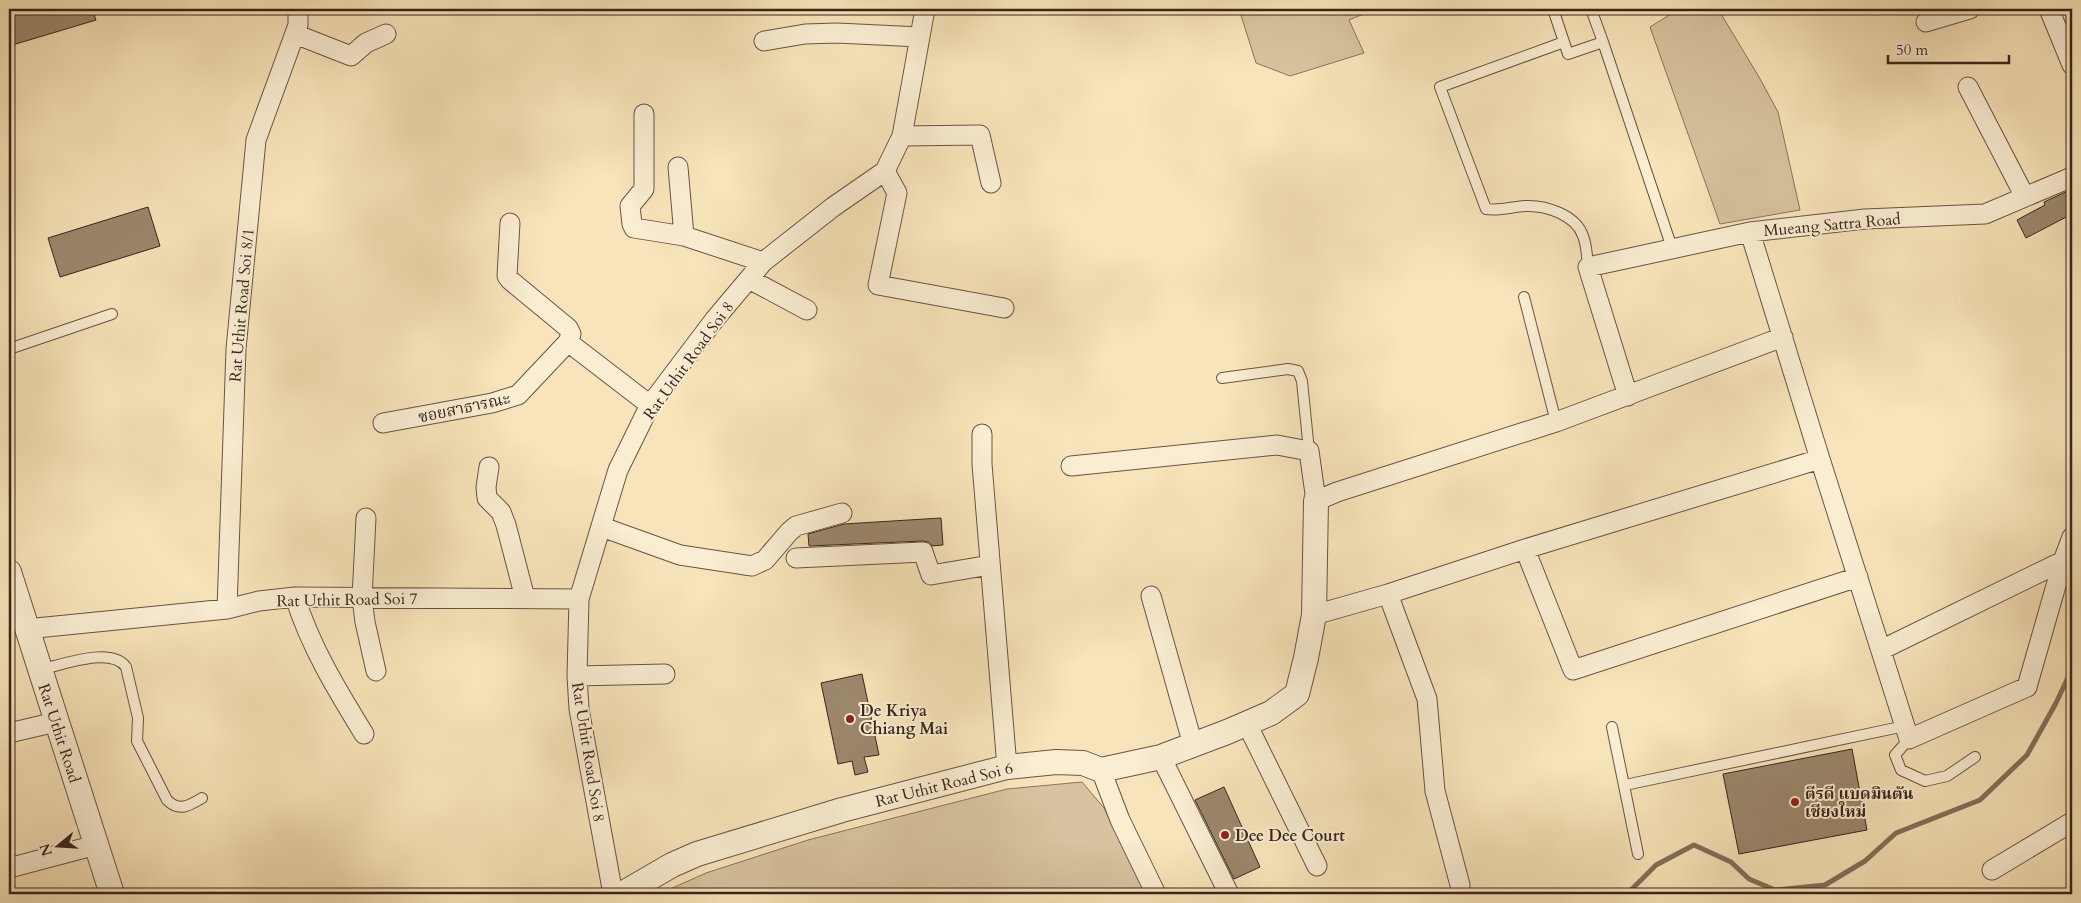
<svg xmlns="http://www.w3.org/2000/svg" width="2081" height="903" font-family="Cardo,'Noto Serif Thai',serif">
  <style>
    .green { fill: #d7c39f; stroke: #88745e }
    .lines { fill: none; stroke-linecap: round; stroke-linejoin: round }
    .stream { stroke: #84705a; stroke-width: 5 }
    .building { fill: #9c886e; stroke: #38241c }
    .service-casing { stroke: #685444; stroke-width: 12 }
    .minor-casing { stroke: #685444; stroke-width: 21 }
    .tertiary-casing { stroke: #685444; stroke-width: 26 }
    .service { stroke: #faedd2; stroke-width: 10 }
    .minor { stroke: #faedd2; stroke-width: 19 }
    .tertiary { stroke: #faedd2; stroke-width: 24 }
    .poi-dot { fill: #8f2418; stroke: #faedd2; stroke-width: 2 }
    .labels { text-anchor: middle; stroke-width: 4; stroke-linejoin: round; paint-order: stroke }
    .street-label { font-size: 16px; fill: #38241c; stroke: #faedd2 }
    .poi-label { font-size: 16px; font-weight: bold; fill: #38241c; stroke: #faedd2; text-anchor: start }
  </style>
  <rect width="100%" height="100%" fill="#f8e4ba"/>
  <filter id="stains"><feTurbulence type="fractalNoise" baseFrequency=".004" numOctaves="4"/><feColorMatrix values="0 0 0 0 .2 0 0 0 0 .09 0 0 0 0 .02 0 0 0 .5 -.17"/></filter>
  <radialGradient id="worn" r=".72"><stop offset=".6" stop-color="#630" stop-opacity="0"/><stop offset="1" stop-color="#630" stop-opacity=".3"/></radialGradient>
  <path class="green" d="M1239,9H1376L1349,20L1364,53L1290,76L1256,63Z
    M1679,9H1718L1759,77L1778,112L1800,210L1720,224L1650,27Z
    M1082,782L1104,808L1147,894H659L706,873L808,840L1007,789Z"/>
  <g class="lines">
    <path class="stream" d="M1627,894L1656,865L1694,845L1731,862L1749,879L1775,890L1825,885L1865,861L1896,833L1980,800L2027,755L2056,703L2072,669"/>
  </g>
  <path class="building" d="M9,9H92L96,20L9,46Z
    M2072,189V214L2026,238L2017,220L2045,205L2044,202Z
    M148,207L160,246L60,277L48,238Z
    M941,518L943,545L932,546L929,542L922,541L809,546L808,534L844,524Z
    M862,674L879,755L864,757L868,772L855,775L852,761L838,764L821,683Z
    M1852,749L1867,830L1739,854L1723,774Z
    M1224,787L1260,867L1234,879L1195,800Z"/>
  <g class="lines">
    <defs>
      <path id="service" d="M1553,9L1568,54L1603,42L1672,248
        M1591,9L1603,42
        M1564,42L1440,87L1486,209C1500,211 1511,207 1525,206C1546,205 1576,215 1583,236C1587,246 1587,257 1588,267
        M1524,297L1556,422
        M9,349L112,314
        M1222,378L1288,369L1298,371L1302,381L1309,451
        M39,670C62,665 111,646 126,667L138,718L137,741L167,800C179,812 189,806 202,798
        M1612,727L1638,854
        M1909,739L1895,755L1901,770L1925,781L1947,776L1975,757
        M1625,785L1905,726"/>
      <path id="minor" d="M2049,9L2072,65
        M1926,22L1970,9
        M295,34L351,56L366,43L386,34
        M764,41L805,34L837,33L920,37
        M1968,87L2025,197
        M644,114V189L630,206L632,224L634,228L684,236L763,262
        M902,136L980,135L991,183
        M678,167L684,236
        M885,171L897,193L878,285L1004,308
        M510,223L507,276L510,280L568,328L571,334L568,342
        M1750,232L1820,459L1909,739L2027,687L2063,561L2072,537
        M749,279L807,310
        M1628,396L1588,267L1750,232L1865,219L1985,214L2072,177
        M383,423L492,403L518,395L568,342L650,405
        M982,434V464L1007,767
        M1071,466L1277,445L1309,451L1316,501L1337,492L1556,422L1783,337
        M489,467L486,487L487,498L501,512L506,525L525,598
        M366,518L362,598L365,622L376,671
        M602,527L680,555L752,566L765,560L789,532L796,526L842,513
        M1525,549L1573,670L1858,577
        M796,558L923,552L931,575L990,565
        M1388,594L1427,699L1435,791L1460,885
        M1151,596L1193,745
        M295,597C310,646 337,690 364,734
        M227,609L236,349L256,140L298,25V9
        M1314,615L1388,594L1525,549L1820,459
        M26,629L227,609L259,601L295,597L579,599
        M1881,650L2063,561
        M577,676L665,674
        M1247,724L1317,866
        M9,733L56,722
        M1161,757L1229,894
        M1101,770L1120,820L1156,894
        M9,868L96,845
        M1992,870L2072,822
        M613,894L579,709L577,676L579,599L618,470L650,405L715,319L763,262L833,207L885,171L902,136L925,9"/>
      <path id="tertiary" d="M9,572L112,894
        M622,894L672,865L697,854L842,810L1007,767L1056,762L1083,763L1101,770L1161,757L1227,732L1271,713L1297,694L1306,658L1314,615L1316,501"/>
    </defs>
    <use href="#service" class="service-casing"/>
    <use href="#minor" class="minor-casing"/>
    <use href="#tertiary" class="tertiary-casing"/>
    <use href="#service" class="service"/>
    <use href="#minor" class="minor"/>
    <use href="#tertiary" class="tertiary"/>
  </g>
  <g class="poi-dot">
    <circle cx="850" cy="719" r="5"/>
    <circle cx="1795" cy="802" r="5"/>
    <circle cx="1225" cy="835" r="5"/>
  </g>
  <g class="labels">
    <g class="street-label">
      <text transform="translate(1832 224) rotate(-5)" y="6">Mueang Sattra Road</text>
      <text transform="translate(241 305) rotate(-85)" y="6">Rat Uthit Road Soi 8/1</text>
      <text transform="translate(688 360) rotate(-54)" y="6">Rat Uthit Road Soi 8</text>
      <text transform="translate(464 407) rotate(-12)" y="6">ซอยสาธารณะ</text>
      <text transform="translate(347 599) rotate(-1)" y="6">Rat Uthit Road Soi 7</text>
      <text transform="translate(60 733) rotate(72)" y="6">Rat Uthit Road</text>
      <text transform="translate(589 752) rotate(81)" y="6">Rat Uthit Road Soi 8</text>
      <text transform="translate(944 784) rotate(-14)" y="6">Rat Uthit Road Soi 6</text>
    </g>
    <g class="poi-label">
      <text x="860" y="716">De Kriya<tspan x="860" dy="18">Chiang Mai</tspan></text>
      <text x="1805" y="799">ตีรดี แบดมินตัน<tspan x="1805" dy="18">เชียงใหม่</tspan></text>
      <text x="1235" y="841">Dee Dee Court</text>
    </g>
  </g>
  <rect width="2081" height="903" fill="none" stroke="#f8e4ba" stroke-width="30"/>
  <rect x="10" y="10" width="2061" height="883" fill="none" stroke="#38241c" stroke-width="2.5"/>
  <rect x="15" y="15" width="2051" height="873" fill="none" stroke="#38241c"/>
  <g transform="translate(58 846) rotate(252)" stroke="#faedd2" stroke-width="4" paint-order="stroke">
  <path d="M0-4L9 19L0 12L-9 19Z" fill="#38241c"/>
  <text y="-8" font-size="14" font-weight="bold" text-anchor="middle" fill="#38241c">N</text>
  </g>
  <path d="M1888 55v8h121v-8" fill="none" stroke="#38241c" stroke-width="2.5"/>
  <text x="1896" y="55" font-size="15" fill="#38241c" stroke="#faedd2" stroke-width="4" paint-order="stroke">50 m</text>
  <rect width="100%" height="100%" filter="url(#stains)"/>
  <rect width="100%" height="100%" fill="url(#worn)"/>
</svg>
